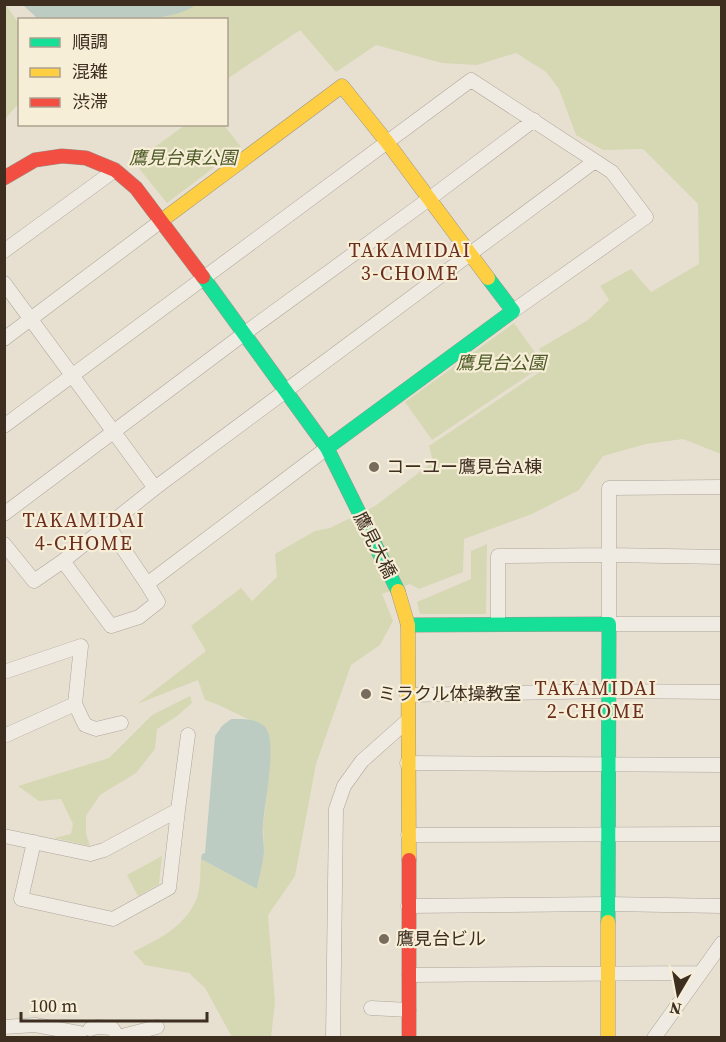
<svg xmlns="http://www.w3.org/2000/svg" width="726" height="1042" font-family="'Source Serif 4','Noto Sans JP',serif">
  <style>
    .green { fill: #d6d7b3 }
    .water { fill: #bcccc2 }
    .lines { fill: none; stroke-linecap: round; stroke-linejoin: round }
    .street-casing { stroke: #ada599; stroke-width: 15 }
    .fast-casing { stroke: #9c958a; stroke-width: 15 }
    .slow-casing { stroke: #9c958a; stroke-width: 15 }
    .jam-casing { stroke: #9c958a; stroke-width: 15 }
    .street { stroke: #efebe3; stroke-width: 14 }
    .fast { stroke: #16e098; stroke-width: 14 }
    .slow { stroke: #ffcf43; stroke-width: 14 }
    .jam { stroke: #f24e42; stroke-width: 14 }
    .poi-dot { fill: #786c5e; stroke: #f7eed8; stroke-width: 2 }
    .labels { text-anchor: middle; stroke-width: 4.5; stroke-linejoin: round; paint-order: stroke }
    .park-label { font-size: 18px; font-style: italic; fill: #4d5a26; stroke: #f7eed8 }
    .poi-label { font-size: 18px; fill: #3d2e20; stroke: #f7eed8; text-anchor: start }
    .street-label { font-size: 18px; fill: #3d2e20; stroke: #f7eed8 }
    .neighbourhood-label { font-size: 20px; letter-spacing: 1.5px; fill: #6b2e1e; stroke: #f7eed8 }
  </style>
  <rect width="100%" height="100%" fill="#e7e0d1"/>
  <path class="green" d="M196,4L721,5V454L683,439L646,444L603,456L579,490L532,514L464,539L463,572L419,589L410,584L382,594L393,621L380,645L351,665L316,764L295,876L268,915L275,1003L271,1037H232L205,988L189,973L145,965L133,952C158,939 184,928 196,900C201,889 200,871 201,859L257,889L264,853L263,825L266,803L270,744L262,724C242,718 225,706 205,700L198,680L137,704L206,651L191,626L241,588L252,601L277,577L275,554L315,531L330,528L375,506L433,462L429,446L550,365L539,349L588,320L609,300L600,286L631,269L651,292L699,264L698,204L643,149L603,150L576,135L559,89L546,72L516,53L477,65L442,63L376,45L336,72L300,30L227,79L226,20L149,19L189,9Z
    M6,5L19,24L20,102L5,119Z
    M185,125H224L241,147L167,203L134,162Z
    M514,323L544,365L432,440L405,402Z
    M487,544L486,614H420L417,602L471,579V551Z
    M190,696L192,703L177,716L157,729L155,749L136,773L100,795L86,816V834L90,846L54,838L71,834L73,824L61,799L39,801L18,786L109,758L152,715Z
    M162,856L159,884L138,896L127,875Z"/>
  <path class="water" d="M23,5H196C164,27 78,20 38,19Z
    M231,719C243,719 263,718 268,732C275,750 265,803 263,825C262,834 264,843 264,852C263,864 259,877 257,889L201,859L202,854L205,853L215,736L222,726Z"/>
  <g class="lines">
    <defs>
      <path id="street" d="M4,251L115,170
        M4,283L155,488
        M4,339L161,221
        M4,426L471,80L612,172L646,217L513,311
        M722,487L609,488V624H722
        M4,514L245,333L429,199L534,120
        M108,526L147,584L327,448
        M4,544L34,581L63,561L155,488L595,161
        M63,561L111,626L139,617L158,602L147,584
        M498,623V556L609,555L722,557
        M4,672L81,646L75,704L4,736
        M407,695L609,691L722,692
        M75,704L85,725L96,729L121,723
        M407,763L722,765
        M408,835L722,834
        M4,836L90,854L104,850L178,810L188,735
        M34,842L21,899L113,919L169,888L178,810
        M408,906L608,904L722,906
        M409,975L700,973
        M371,1008L409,1010
        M4,1027L35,1025L79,1033L80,1038
        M90,1029L97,1027L112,1028L118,1037L157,1027
        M333,1038L336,809L344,786L362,761L407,721
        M654,1038L722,943"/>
      <path id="fast" d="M203,277L327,448L398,591
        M327,448L513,311L488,278
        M408,625L609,624L608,922"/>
      <path id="slow" d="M161,221L342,86L387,142L488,278
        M398,591L408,625L409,860
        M608,1038V922"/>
      <path id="jam" d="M4,178L35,160L62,156L86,158L115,170L136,188L203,277
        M409,860V1038"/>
    </defs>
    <use href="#street" class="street-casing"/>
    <use href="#fast" class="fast-casing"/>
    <use href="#slow" class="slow-casing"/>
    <use href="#jam" class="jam-casing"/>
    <use href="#street" class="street"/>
    <use href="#fast" class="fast"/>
    <use href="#slow" class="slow"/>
    <use href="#jam" class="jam"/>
  </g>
  <g class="poi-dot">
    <circle cx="374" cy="467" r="6"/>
    <circle cx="366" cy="694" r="6"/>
    <circle cx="384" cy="939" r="6"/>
  </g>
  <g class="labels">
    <g class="park-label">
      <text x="183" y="164">鷹見台東公園</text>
      <text x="501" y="369">鷹見台公園</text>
    </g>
    <g class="poi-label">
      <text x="386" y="473">コーユー鷹見台A棟</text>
      <text x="378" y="700">ミラクル体操教室</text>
      <text x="396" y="945">鷹見台ビル</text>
    </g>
    <g class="street-label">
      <text transform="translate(375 545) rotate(63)" y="6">鷹見大橋</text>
    </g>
    <g class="neighbourhood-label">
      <text x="410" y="257">TAKAMIDAI<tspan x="410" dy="23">3-CHOME</tspan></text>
      <text x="84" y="527">TAKAMIDAI<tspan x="84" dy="23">4-CHOME</tspan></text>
      <text x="596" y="695">TAKAMIDAI<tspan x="596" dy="23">2-CHOME</tspan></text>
    </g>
  </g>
  <rect width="726" height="1042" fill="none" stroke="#3d2e20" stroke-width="12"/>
  <rect x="18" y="18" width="210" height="108" fill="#f7eed8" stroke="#ada18e" stroke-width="1.5"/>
  <rect x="30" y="38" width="30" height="9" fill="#16e098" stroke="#ada18e" stroke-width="1.5"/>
  <text x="72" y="48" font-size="18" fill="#3d2e20">順調</text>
  <rect x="30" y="68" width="30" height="9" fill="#ffcf43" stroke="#ada18e" stroke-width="1.5"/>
  <text x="72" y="78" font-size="18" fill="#3d2e20">混雑</text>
  <rect x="30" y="98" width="30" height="9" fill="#f24e42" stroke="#ada18e" stroke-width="1.5"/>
  <text x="72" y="108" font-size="18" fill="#3d2e20">渋滞</text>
  <g transform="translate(678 994) rotate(190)" stroke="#f7eed8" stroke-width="4.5" paint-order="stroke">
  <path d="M0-4.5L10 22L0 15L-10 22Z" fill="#3d2e20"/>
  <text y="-9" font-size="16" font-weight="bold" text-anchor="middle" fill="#3d2e20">N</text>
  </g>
  <path d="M21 1012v9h186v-9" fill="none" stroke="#3d2e20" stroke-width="3"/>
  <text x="30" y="1012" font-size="18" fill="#3d2e20" stroke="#f7eed8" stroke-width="4.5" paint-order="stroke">100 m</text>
</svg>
